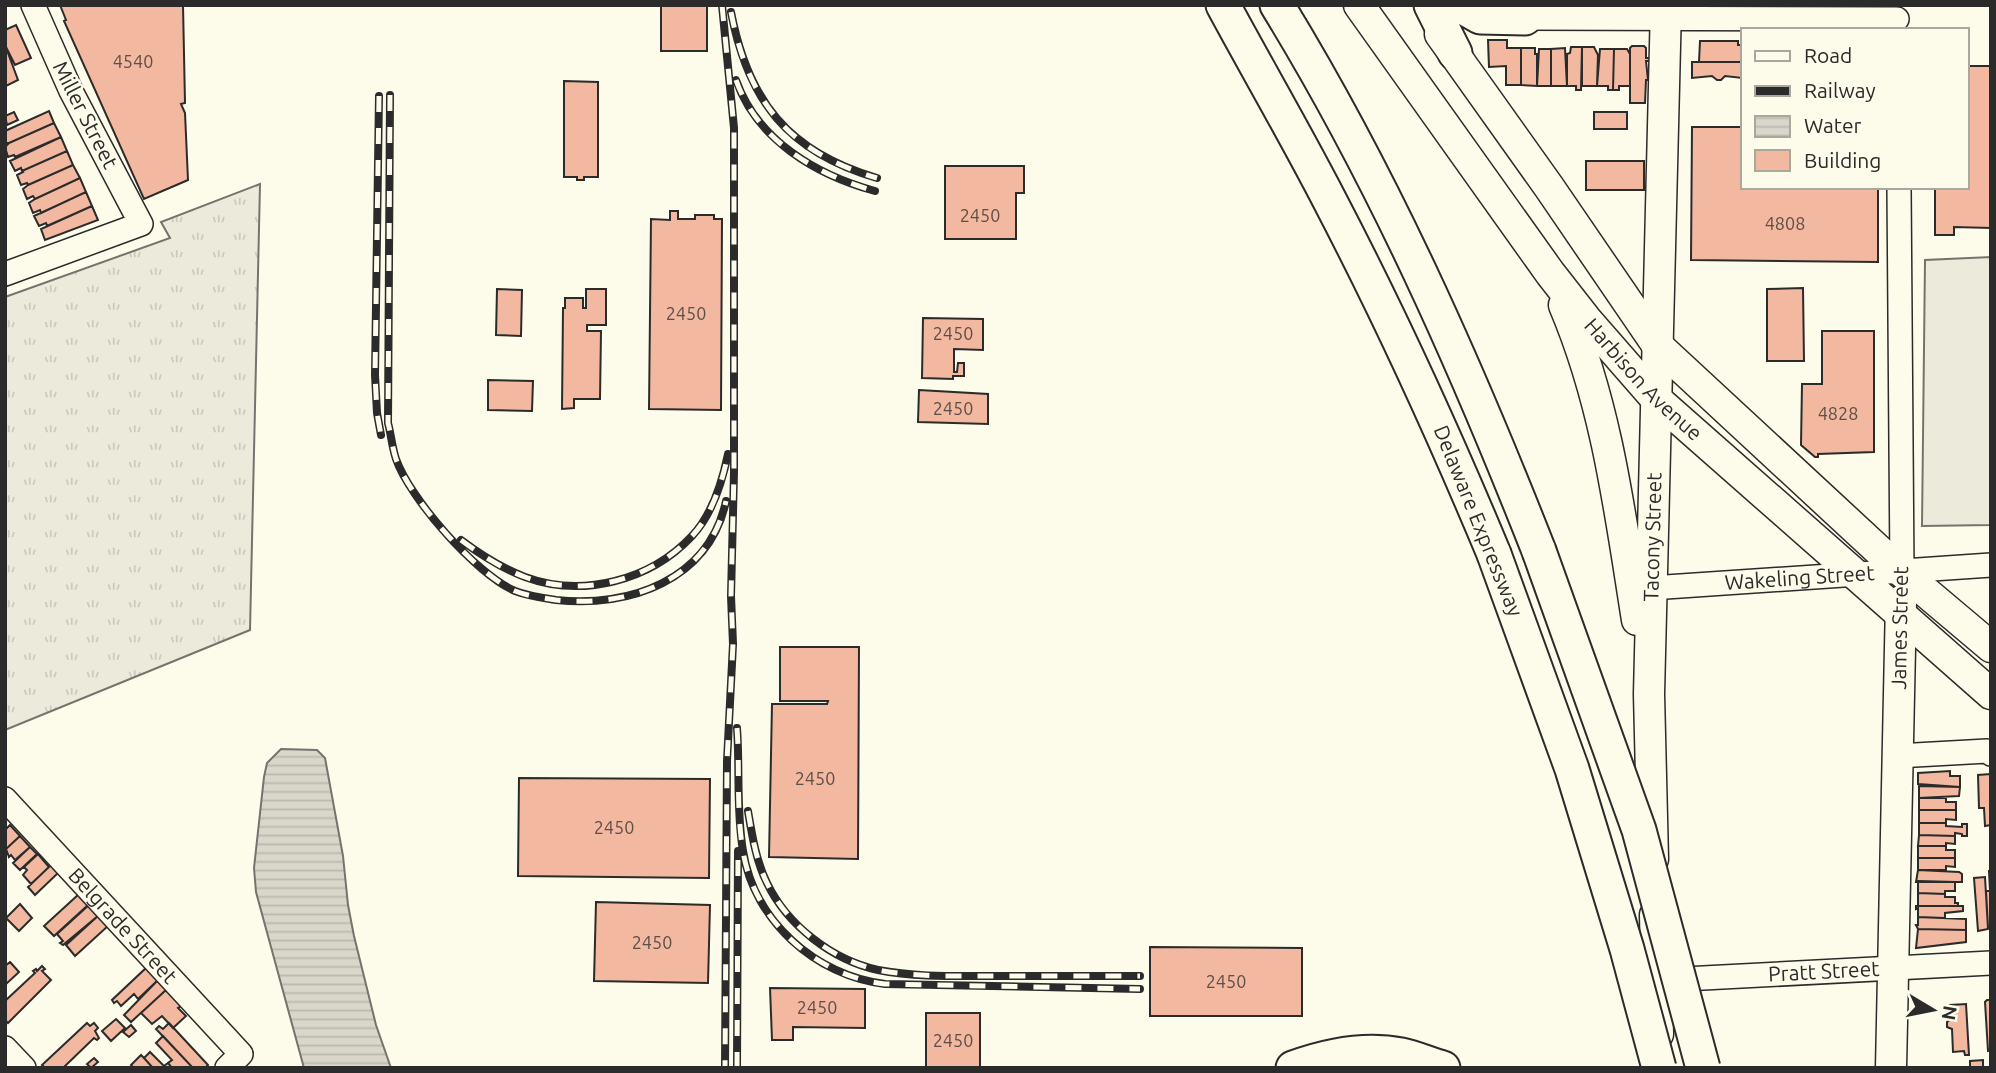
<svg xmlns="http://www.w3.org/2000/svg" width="1996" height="1073" font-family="Ubuntu,sans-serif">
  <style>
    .grass { fill: url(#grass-tufts); stroke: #74746e; stroke-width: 2 }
    .parking { fill: #eceadb; stroke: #74746e; stroke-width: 2 }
    .water { fill: url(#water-rules); stroke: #74746e; stroke-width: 2 }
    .building { fill: #f2b8a0; stroke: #2b2b2b; stroke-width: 2 }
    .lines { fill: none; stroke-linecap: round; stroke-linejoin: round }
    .minor-casing { stroke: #2b2b2b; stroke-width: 26 }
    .major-casing { stroke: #2b2b2b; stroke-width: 33 }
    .highway-casing { stroke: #2b2b2b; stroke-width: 37 }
    .minor { stroke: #fdfbea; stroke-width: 23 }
    .major { stroke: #fdfbea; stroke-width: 30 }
    .highway { stroke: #fdfbea; stroke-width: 33 }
    .rail-casing { stroke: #2b2b2b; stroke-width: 8 }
    .rail { stroke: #fdfbea; stroke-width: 5; stroke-dasharray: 16; stroke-linecap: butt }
    .highway-bridge-casing { stroke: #2b2b2b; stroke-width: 37; stroke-linecap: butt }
    .highway-bridge { stroke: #fdfbea; stroke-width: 33 }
    .labels { text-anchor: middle; stroke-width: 5; stroke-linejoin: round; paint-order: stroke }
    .number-label { font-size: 18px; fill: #5d4e48 }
    .street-label { font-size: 21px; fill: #2b2b2b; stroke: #fdfbea }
  </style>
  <defs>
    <pattern id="grass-tufts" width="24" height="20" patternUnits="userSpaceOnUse" patternTransform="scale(1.75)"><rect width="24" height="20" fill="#ecebdb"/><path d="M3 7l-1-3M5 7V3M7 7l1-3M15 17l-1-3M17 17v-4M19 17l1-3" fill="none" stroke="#cbcabc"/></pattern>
    <pattern id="water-rules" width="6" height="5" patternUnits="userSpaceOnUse" patternTransform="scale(1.75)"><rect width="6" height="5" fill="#d8d7c9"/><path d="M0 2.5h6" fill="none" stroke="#bab9ad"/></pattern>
  </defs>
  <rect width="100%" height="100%" fill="#fdfbea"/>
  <path class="grass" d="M260,184L250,630L5,730V297L170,238L161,222Z"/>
  <path class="parking" d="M1991,257V525L1922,526L1925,260Z"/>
  <path class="water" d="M281,749L317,750L325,758L343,856L348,905L354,936L376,1025L391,1068H304L256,892L254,868L264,777L267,763Z"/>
  <path class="building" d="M60,5H183L185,103L181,104L185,113L188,180L144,199L64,21L66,20Z
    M661,5H707V51H661Z
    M16,25L31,58L15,65L5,45V30Z
    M1488,40H1507V48H1521V85H1506V66L1489,67Z
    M1700,41H1738V45H1742V62H1699Z
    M5,45L18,80L6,86L5,84Z
    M1632,46H1644L1646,48V58H1650V61H1646L1648,80H1646L1645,103H1630V48Z
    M1571,47H1582L1581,90H1576V86H1567V54L1570,53Z
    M1582,47H1594L1598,55L1597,86H1582Z
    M1521,48H1535V54H1537V86L1521,85Z
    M1565,48L1567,86H1551V49Z
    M1539,49H1551V86H1537Z
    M1600,49H1614L1613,90H1608V86H1597Z
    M1614,49H1627L1630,54V86H1619V90H1613Z
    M1692,62H1742V78L1725,76L1721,80H1717L1712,76L1692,78Z
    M1966,66H1991V228L1954,227V235H1935V187H1966Z
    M564,81L598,82V177H584V180H577V177H564Z
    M49,111L54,123L9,143H5V131Z
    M14,112L18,120L7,125L5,116Z
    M1594,112H1627V129H1594Z
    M54,123L61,137L15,157L14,155L8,157L5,147L9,143Z
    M1692,127H1742V187H1878V262L1691,260Z
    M61,137L67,151L22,171L21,168L15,171L10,161Z
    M67,151L73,165L28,185L27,183L21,185L17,175L23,172L22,171Z
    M1586,161H1644V190H1586Z
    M73,165L80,178L35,199L33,196L27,199L23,189L28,185Z
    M945,166H1024V193H1016V239H945Z
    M80,178L86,192L41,213L40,210L33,213L29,203L35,199Z
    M86,192L92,206L47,226L46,223L39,226L34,216Z
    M92,206L98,220L45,240L41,229Z
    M670,211H678V219H695V215H714V219H722L721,410L649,409L651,219L670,220Z
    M1803,288L1804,361H1767V289Z
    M497,289L522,290L521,336L496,335Z
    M586,289H606V325H587V331H601L600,399H574V408L562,409L563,308H565V298H583V308H586Z
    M923,318L983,319V350L954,349V372H957L958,363H964V376H953V379L922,378Z
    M1822,331H1874V452L1818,454V457H1815L1801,445L1802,384H1822Z
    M488,380L533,381L532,411L488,410Z
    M919,390L988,394V424L918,422Z
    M780,647H859L858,859L769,857L772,704H827L828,701H780Z
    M1950,771V776H1960V787L1918,784V773Z
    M1990,774L1991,825L1985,826L1984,808H1979L1978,775Z
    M519,778L710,779L709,878L518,876Z
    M1919,786L1960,787L1959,796L1919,798Z
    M1919,798H1946V802H1956V810H1919Z
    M1919,810H1956V820L1946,819V823H1919Z
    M1919,823H1946V826L1962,827V824H1967V836H1962V834L1955,833V836L1919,835Z
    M10,825L20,836L6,849L5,830Z
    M1919,835L1955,836V844L1946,843V846H1918Z
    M20,836L30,847L15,860L11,855L9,857L6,849Z
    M1918,846H1946V850H1955V858H1918Z
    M30,847L37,854L20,870L13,863Z
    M38,854L49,867L31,884L23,875L27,870L24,867Z
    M1918,858H1955V867L1946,866V870H1918Z
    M51,865L58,873L35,895L28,887Z
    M1918,870L1959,872L1962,874V882H1916Z
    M1989,871H1991V927H1988L1986,891H1990Z
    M1985,877L1988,929L1978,931L1974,878Z
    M1918,881L1955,882V891H1945V894L1918,893Z
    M1918,893L1945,894V897H1955V903H1958V906H1918Z
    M79,894L88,905L54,936L44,926Z
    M596,902L710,905L708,983L594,981Z
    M20,904L32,918L19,931L6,918Z
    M90,904L99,915L63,945L60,943L63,941L57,934Z
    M1916,906H1963V911L1945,913V918L1918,917V908L1916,909Z
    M99,915L108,926L75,956L66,945Z
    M1918,917L1966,919V930L1918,929L1916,925H1918Z
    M1918,929L1966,930V942L1916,948Z
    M1150,947L1302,948V1016H1150Z
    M10,962L19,972L5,985V966Z
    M42,966L45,969L42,971L51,980L8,1023L5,1020V1001L35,973L33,971L36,969L37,971Z
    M146,968L158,980L138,999L134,994L121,1006L117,1001L114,1003L112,1000Z
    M158,980L166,990L131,1022L124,1015Z
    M770,988L865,989V1028L793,1027V1040H772Z
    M166,990L181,1006L178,1008L186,1016L173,1028L162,1016L152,1024L141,1013Z
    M1987,1000H1991V1050L1988,1051L1985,1002Z
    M1966,1004L1969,1055H1965L1964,1051L1953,1052L1952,1029L1947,1027V1022L1951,1019L1950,1005Z
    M926,1013H980V1068H926Z
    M116,1019L125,1028L111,1041L102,1031Z
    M87,1023L90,1026L94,1023L98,1028L95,1031L99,1038L97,1040L94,1038L63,1068H45L42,1065Z
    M169,1023L208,1065L205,1068H193L156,1029L159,1026L163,1029Z
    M131,1025L136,1031L129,1037L123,1032Z
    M163,1036L193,1068H172L168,1063L172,1060L156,1043Z
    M150,1052L164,1066L168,1063L172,1068H153L144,1058Z
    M141,1055L144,1058L153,1068H134L131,1065Z
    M94,1058L98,1062L91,1068L87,1064Z
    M1983,1060V1068H1970V1061Z"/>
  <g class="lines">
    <defs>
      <g id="minor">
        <path d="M1513,13L1525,18L1897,19"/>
        <path d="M1899,187L1902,572"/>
        <path d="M5,274L141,224L71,91L33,5"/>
        <path id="s1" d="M1651,588L1991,565"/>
        <path d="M1897,756L1987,751L1991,754"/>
        <path id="s2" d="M5,799L241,1054L227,1068"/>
        <path id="s3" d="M1665,980L1991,963"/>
        <path d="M5,1048L24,1068"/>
      </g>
      <g id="major">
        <path id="s4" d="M1359,5L1550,273L1586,319L1655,398L1991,694"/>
        <path d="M1440,34L1549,187L1657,345L1902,572L1991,647"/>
        <path d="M1564,305C1607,406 1620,513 1637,620"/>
        <path id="s5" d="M1653,859L1649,694L1666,5"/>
        <path d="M1655,915L1658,1034"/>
        <path d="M1891,1068L1901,601"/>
      </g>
      <path id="highway" d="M1223,5C1258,70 1296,135 1330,201C1390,316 1444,434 1494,554
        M1277,5C1383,178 1465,363 1539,551
        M1431,5L1455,53
        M1459,5L1480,17L1525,18
        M1293,1068C1326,1056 1366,1048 1401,1055C1415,1058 1429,1064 1443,1068"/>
    </defs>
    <use href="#minor" class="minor-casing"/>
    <use href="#major" class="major-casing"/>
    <use href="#highway" class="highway-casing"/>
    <use href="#minor" class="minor"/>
    <use href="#major" class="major"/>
    <use href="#highway" class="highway"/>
    <defs>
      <path id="rail" d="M722,5L734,128V472L731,596L733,644L727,761L725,1068
        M731,12C748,101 788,152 877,178
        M736,80C757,140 816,175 875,191
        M390,95L388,423C391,434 392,447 396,459C410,499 476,574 515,591C528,596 543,598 556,600C630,608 709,580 726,501
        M379,96L375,375L377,413L381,435
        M461,540C481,555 501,568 525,577C582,598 650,581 692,536C712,515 722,483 728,454
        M737,728C740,768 736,810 743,851C754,921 816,976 885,984L1140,989
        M748,811C752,835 756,861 767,883C787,925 832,960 878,970C914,977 953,976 990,976C1040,976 1090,976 1140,976
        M737,1068L738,851"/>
    </defs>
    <use href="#rail" class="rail-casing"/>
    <use href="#rail" class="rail"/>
    <defs>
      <path id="highway-bridge" d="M1539,551L1639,830L1703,1068
        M1494,554L1572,769L1627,949L1659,1068"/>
    </defs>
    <use href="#highway-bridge" class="highway-bridge-casing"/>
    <use href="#highway-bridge" class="highway-bridge"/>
  </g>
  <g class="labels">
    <g class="number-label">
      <text x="133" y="68">4540</text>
      <text x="980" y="222">2450</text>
      <text x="1785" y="230">4808</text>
      <text x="686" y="320">2450</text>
      <text x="953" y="340">2450</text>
      <text x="953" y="415">2450</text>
      <text x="1838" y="420">4828</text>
      <text x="815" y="785">2450</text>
      <text x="614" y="834">2450</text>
      <text x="652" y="949">2450</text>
      <text x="1226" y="988">2450</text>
      <text x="817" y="1014">2450</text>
      <text x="953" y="1047">2450</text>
    </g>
    <g class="street-label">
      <text transform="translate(85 115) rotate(63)" y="7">Miller Street</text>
      <text dy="7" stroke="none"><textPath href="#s4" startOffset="471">Harbison Avenue</textPath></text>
      <text transform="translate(1478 521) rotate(68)" y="7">Delaware Expressway</text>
      <text dy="7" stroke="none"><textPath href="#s5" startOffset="322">Tacony Street</textPath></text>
      <text dy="7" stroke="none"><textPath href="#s1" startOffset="149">Wakeling Street</textPath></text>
      <text transform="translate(1900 628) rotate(-89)" y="7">James Street</text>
      <text dy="7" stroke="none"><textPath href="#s2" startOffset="173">Belgrade Street</textPath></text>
      <text dy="7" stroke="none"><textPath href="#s3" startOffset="159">Pratt Street</textPath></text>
    </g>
  </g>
  <rect width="1996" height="1073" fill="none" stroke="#2b2b2b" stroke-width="14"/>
  <rect x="1741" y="28" width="228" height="161" fill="#fdfbea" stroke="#a9a89e" stroke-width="2"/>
  <rect x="1755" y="51" width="35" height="10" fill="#fdfbea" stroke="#a9a89e" stroke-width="2"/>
  <text x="1804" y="63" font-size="21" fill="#2b2b2b">Road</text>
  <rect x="1755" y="86" width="35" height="10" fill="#2b2b2b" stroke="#a9a89e" stroke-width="2"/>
  <text x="1804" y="98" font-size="21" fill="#2b2b2b">Railway</text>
  <rect x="1755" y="116" width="35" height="21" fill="url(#water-rules)" stroke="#a9a89e" stroke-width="2"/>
  <text x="1804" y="133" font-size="21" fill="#2b2b2b">Water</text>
  <rect x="1755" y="150" width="35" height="21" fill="#f2b8a0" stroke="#a9a89e" stroke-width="2"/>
  <text x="1804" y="168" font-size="21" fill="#2b2b2b">Building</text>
  <g transform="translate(1933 1010) rotate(100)" stroke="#fdfbea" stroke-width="5" paint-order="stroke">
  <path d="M0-5L12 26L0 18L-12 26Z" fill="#2b2b2b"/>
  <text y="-10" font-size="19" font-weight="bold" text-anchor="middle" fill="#2b2b2b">N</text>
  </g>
</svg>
